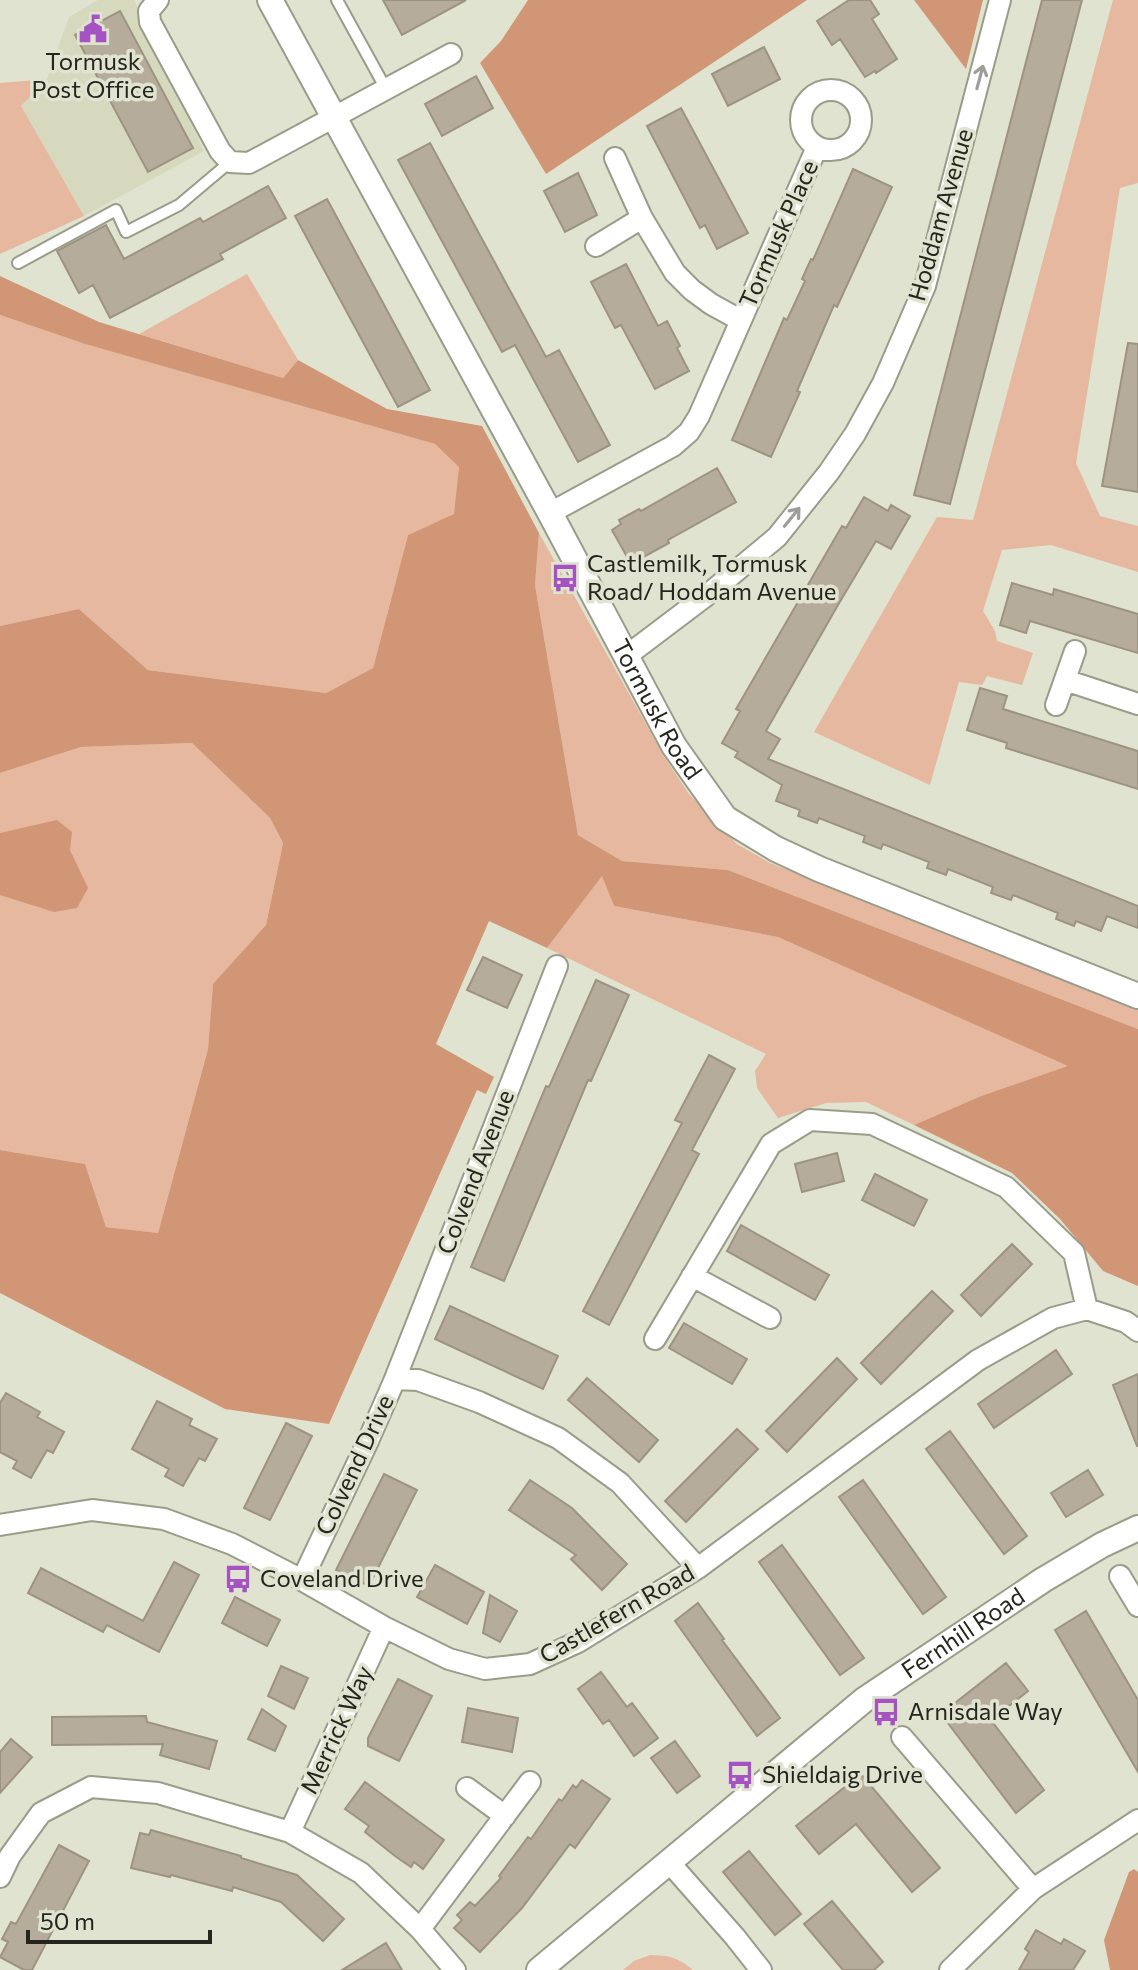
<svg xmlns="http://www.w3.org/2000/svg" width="1138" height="1970" font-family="Commissioner,sans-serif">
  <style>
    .built { fill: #d6d9be }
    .green { fill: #e6b89f }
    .forest { fill: #d19675 }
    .building { fill: #b6ac9b; stroke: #9d9383; stroke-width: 2 }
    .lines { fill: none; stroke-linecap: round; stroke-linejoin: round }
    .service-casing { stroke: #999c89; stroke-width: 14 }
    .minor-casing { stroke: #999c89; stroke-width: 24 }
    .tertiary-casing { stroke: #999c89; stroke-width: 28 }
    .service { stroke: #fff; stroke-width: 10 }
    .minor { stroke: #fff; stroke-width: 20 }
    .tertiary { stroke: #fff; stroke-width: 24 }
    .oneway { stroke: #9d9d9a }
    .labels { text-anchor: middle; stroke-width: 7; stroke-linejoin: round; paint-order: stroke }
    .poi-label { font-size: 24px; fill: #25251e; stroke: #e0e3cf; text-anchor: start }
    .street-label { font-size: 24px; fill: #25251e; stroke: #e0e3cf }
  </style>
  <rect width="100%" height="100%" fill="#e0e3cf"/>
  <path class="built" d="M98,0H134L204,151L84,216L21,106L47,79L69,17Z"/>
  <path class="green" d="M1113,0H1138V183L1120,188L1076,463L1100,516L1138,526V572L1051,545L1002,550L983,611L995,631L997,641L1033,653L1022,685L987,676L982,685L959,682L930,785L814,732L937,517L973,520Z
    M47,79L21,106L84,216L0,254V83Z
    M247,274L298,360L283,378L139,334Z
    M0,315L85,344L435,444L459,466L455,514L408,535L373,668L326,693L148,670L79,609L0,626Z
    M539,533L665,758L689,794L737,844L770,863L1138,1010V1029L728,870L622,861L578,835L535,585Z
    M192,743L270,818L283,843L266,925L213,985L208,1049L158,1233L106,1227L85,1164L0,1150V773L81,747Z
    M602,875L614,906L778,937L1070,1066L981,1096L914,1125L866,1102L826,1103L778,1118L757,1088L755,1071L766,1054L547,948Z
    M650,1955C668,1955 679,1958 693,1970H623L634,1961Z"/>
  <path class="forest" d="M528,0H807L546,174L480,63L501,41Z
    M914,0H983L966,69Z
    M0,276L99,322L283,378L298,360L387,409L482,426L539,533L535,585L578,835L622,861L728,870L1138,1029V1286L1103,1271L1060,1219L1012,1173L914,1125L981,1096L1068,1066L778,937L614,906L602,876L547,948L489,921L436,1044L494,1077L486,1094L477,1090L329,1424L225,1409L0,1293V1150L85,1164L106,1227L158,1233L208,1049L213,984L266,925L283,843L270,818L192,743L81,747L0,773V626L79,609L148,670L326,693L373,668L408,535L454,514L459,467L435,444L85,344L0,315Z
    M57,820L72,832L70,850L88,888L77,908L54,912L0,895V833Z
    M1134,1869L1138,1872V1970H1110L1104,1940L1129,1872Z"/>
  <path class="building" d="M383,0H466L402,35Z
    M849,0H870L879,14L872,19L897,59L876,73L875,71L865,77L840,39L832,45L817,21Z
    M1042,0H1082L950,504L914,495Z
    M120,11L193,148L148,172L75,35Z
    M764,47L780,79L728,106L712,74Z
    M476,76L493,108L442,136L425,104Z
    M681,108L748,233L717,249L705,225L700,228L647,126Z
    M430,143L546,357L559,350L610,445L578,462L515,345L502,352L398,160Z
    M853,169L892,187L837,307L834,305L797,391L800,392L771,457L732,440L784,318L787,320L805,281L802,279L811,259L813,260Z
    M578,173L597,215L565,232L544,191Z
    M268,186L286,218L220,254L223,259L110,318L93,285L79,293L57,251L106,225L124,259L200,218L203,222Z
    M327,199L430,390L398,407L295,216Z
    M626,264L658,326L667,321L680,346L677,348L689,371L655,389L621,325L615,328L591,282Z
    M1128,343L1138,344V492L1102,486Z
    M717,468L736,502L668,540L669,543L631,564L612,530L621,524L619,520L639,509L641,511Z
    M864,497L888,511L891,505L910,516L891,549L876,541L838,605L766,731L780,739L768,759L1138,906V928L1107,916L1101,931L1076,921L1074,926L1056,919L1058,913L1013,895L1011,900L991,893L993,887L948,869L946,875L927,868L929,862L883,844L881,849L863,842L865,836L819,818L817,823L798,816L800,810L776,801L782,785L735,757L738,752L722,743L740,711L736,709L842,526L846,528Z
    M1012,583L1053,595L1054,589L1138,614V653L1030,621L1026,633L1000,625Z
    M980,688L1007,696L1003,709L1138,751V789L1006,748L1007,743L967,730Z
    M483,957L522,975L507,1008L467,990Z
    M596,980L629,995L591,1081L588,1080L504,1281L471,1267L546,1086L549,1087Z
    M709,1055L735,1069L692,1150L699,1154L609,1325L583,1311L682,1123L675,1120Z
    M837,1153L844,1181L802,1192L795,1164Z
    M875,1174L927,1200L914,1226L862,1200Z
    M741,1225L829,1275L815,1300L727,1251Z
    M1012,1244L1032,1264L981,1316L961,1295Z
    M932,1291L953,1311L881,1384L861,1363Z
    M450,1306L558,1356L543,1389L435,1339Z
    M684,1323L747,1359L732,1384L669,1348Z
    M1056,1350L1072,1374L994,1428L978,1404Z
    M837,1358L857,1379L787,1452L766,1431Z
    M1138,1374V1446H1137L1113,1385Z
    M587,1378L658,1440L639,1462L568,1400Z
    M6,1393L40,1412L37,1417L64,1432L53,1453L47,1450L31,1478L13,1468L17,1461L0,1452V1403Z
    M157,1401L192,1419L189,1425L217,1439L205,1461L199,1458L183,1486L165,1476L169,1469L132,1449Z
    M286,1423L312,1436L270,1520L244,1508Z
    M737,1429L758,1449L686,1522L665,1501Z
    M950,1431L1027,1536L1004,1554L926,1449Z
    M1088,1470L1103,1495L1066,1517L1051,1493Z
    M384,1474L417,1490L369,1586L336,1570Z
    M530,1480L572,1508L627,1564L602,1590L571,1559L576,1555L509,1510Z
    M863,1480L946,1597L923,1614L839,1497Z
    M782,1545L864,1658L840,1675L759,1562Z
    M174,1562L199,1575L159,1652L107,1625L103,1632L28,1593L41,1568L143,1621Z
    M435,1565L484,1592L467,1624L417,1597Z
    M490,1595L517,1611L500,1642L483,1633Z
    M235,1597L280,1620L267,1646L222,1623Z
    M698,1603L724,1639L722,1640L780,1718L757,1736L675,1621Z
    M1086,1611L1138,1700V1772L1055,1630Z
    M1006,1663L1028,1691L991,1720L1044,1790L1016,1813L941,1714Z
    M281,1666L308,1678L294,1709L268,1696Z
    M601,1672L627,1707L632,1703L658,1738L634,1756L609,1720L603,1724L578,1689Z
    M398,1679L432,1696L399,1761L368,1746V1738Z
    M468,1708L518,1718L512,1752L462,1742Z
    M262,1709L286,1726L275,1751L248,1739Z
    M146,1716L147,1722L217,1741L209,1769L160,1755L163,1744L52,1745V1717Z
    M11,1739L32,1757L0,1793V1752Z
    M675,1741L700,1776L677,1793L651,1758Z
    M861,1774L940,1868L912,1892L856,1824L819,1854L796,1826Z
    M582,1780L610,1799L575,1848L570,1844L522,1908L480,1952L454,1928L462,1920L457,1915L470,1902L475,1906L501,1878L499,1876L528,1837L531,1839L559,1799L562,1801L573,1785L576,1788Z
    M365,1782L444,1840L423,1869L414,1862L411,1867L395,1856L365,1832L369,1826L345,1809Z
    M151,1830L241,1856V1858L297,1875L344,1919L323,1941L281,1902L233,1887L232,1891L171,1875L170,1877L131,1868L140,1833L149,1835Z
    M59,1845L89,1861L32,1970H24L0,1957L8,1942L2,1939L11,1922L16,1924Z
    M749,1851L801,1914L775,1935L723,1872Z
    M832,1901L883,1962L874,1970H843L804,1924Z
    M1036,1930L1061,1944L1064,1939L1085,1951L1073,1970H1019L1029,1952L1025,1949Z
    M386,1943L402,1970H342Z"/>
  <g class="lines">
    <defs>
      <path id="service" d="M337,0L386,89
        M18,263L116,210L126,232L179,205L230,162"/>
      <path id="minor" d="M158,0L149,11L150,22L220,151L230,162L249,163L451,54
        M801 120a30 30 0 1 1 60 0a30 30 0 1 1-60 0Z
        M615,158L642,218L675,273L692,290L711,304L740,320
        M596,246L642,218
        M550,513L673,446L689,432L699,416L817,147
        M625,657L711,592L777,537L829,472L855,434L883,383L925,286L1000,0
        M1065,680L1138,704
        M1056,705L1075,651
        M692,1276L770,1318
        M655,1339L771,1144L810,1120L872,1124L1006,1187L1074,1253L1087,1309
        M395,1379L557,966
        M0,1525L92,1510L164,1519L232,1544L302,1580L384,1627L449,1659L485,1669L530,1664L578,1642L698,1568L978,1360L1053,1318L1087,1309L1126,1322L1138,1331
        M1120,1576L1138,1606
        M302,1580L368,1441L395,1379L418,1380L479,1402L558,1438L620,1483L698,1568
        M902,1737L1033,1889
        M467,1788L505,1816
        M290,1832L384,1627
        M669,1862L735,1937L761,1970
        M0,1877L10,1856L41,1813L91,1787L158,1793L290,1832L361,1873L420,1929L455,1970
        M420,1929L530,1782
        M950,1970L1033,1889L1138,1820"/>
      <g id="tertiary">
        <path id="s1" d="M270,0L550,513L674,746L725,818L776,849L819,869L1138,996"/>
        <path id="s2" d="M539,1970L864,1700L1043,1580L1102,1545L1138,1528"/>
      </g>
    </defs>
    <use href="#service" class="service-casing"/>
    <use href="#minor" class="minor-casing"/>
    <use href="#tertiary" class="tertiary-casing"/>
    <use href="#service" class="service"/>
    <use href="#minor" class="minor"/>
    <use href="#tertiary" class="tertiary"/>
  </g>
  <defs><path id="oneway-shaft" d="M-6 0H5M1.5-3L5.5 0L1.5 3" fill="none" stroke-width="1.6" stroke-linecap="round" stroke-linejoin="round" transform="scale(2)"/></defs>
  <g class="oneway">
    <use href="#oneway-shaft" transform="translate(980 77) rotate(-75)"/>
    <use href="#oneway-shaft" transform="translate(792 517) rotate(-51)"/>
  </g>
  <defs>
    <symbol id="civic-bare" viewBox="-9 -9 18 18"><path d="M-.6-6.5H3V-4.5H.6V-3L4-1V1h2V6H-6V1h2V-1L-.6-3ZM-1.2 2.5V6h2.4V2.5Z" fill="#a552c2" stroke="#e0e3cf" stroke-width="2.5" paint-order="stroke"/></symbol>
    <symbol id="bus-bare" viewBox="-9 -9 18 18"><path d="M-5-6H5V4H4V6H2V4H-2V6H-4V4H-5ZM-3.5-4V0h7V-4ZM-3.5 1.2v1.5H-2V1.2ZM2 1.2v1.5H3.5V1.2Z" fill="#a552c2" stroke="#e0e3cf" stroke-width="2.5" paint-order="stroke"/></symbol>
  </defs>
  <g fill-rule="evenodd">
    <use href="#civic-bare" x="73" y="9" width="40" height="40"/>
    <use href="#bus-bare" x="545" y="558" width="40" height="40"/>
    <use href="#bus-bare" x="218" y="1559" width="40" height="40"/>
    <use href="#bus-bare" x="866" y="1692" width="40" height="40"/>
    <use href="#bus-bare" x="720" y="1755" width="40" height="40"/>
  </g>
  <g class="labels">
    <g class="poi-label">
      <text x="93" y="70" text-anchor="middle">Tormusk<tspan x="93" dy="28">Post Office</tspan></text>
      <text x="587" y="572">Castlemilk, Tormusk<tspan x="587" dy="28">Road/ Hoddam Avenue</tspan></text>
      <text x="260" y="1587">Coveland Drive</text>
      <text x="908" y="1720">Arnisdale Way</text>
      <text x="762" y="1783">Shieldaig Drive</text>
    </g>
    <g class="street-label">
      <text transform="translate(941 215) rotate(-74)" y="8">Hoddam Avenue</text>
      <text transform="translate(779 234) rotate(-66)" y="8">Tormusk Place</text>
      <text dy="8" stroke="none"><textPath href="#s1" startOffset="808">Tormusk Road</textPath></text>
      <text transform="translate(476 1172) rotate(-69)" y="8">Colvend Avenue</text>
      <text transform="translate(355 1465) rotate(-65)" y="8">Colvend Drive</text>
      <text transform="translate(617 1614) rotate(-30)" y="8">Castlefern Road</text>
      <text dy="8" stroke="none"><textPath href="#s2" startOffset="542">Fernhill Road</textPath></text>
      <text transform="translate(337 1730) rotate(-65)" y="8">Merrick Way</text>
    </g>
  </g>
  <path d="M28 1930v12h182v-12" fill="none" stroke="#25251e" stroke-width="4"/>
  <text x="40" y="1930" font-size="24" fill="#25251e" stroke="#e0e3cf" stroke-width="6" paint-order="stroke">50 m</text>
</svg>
